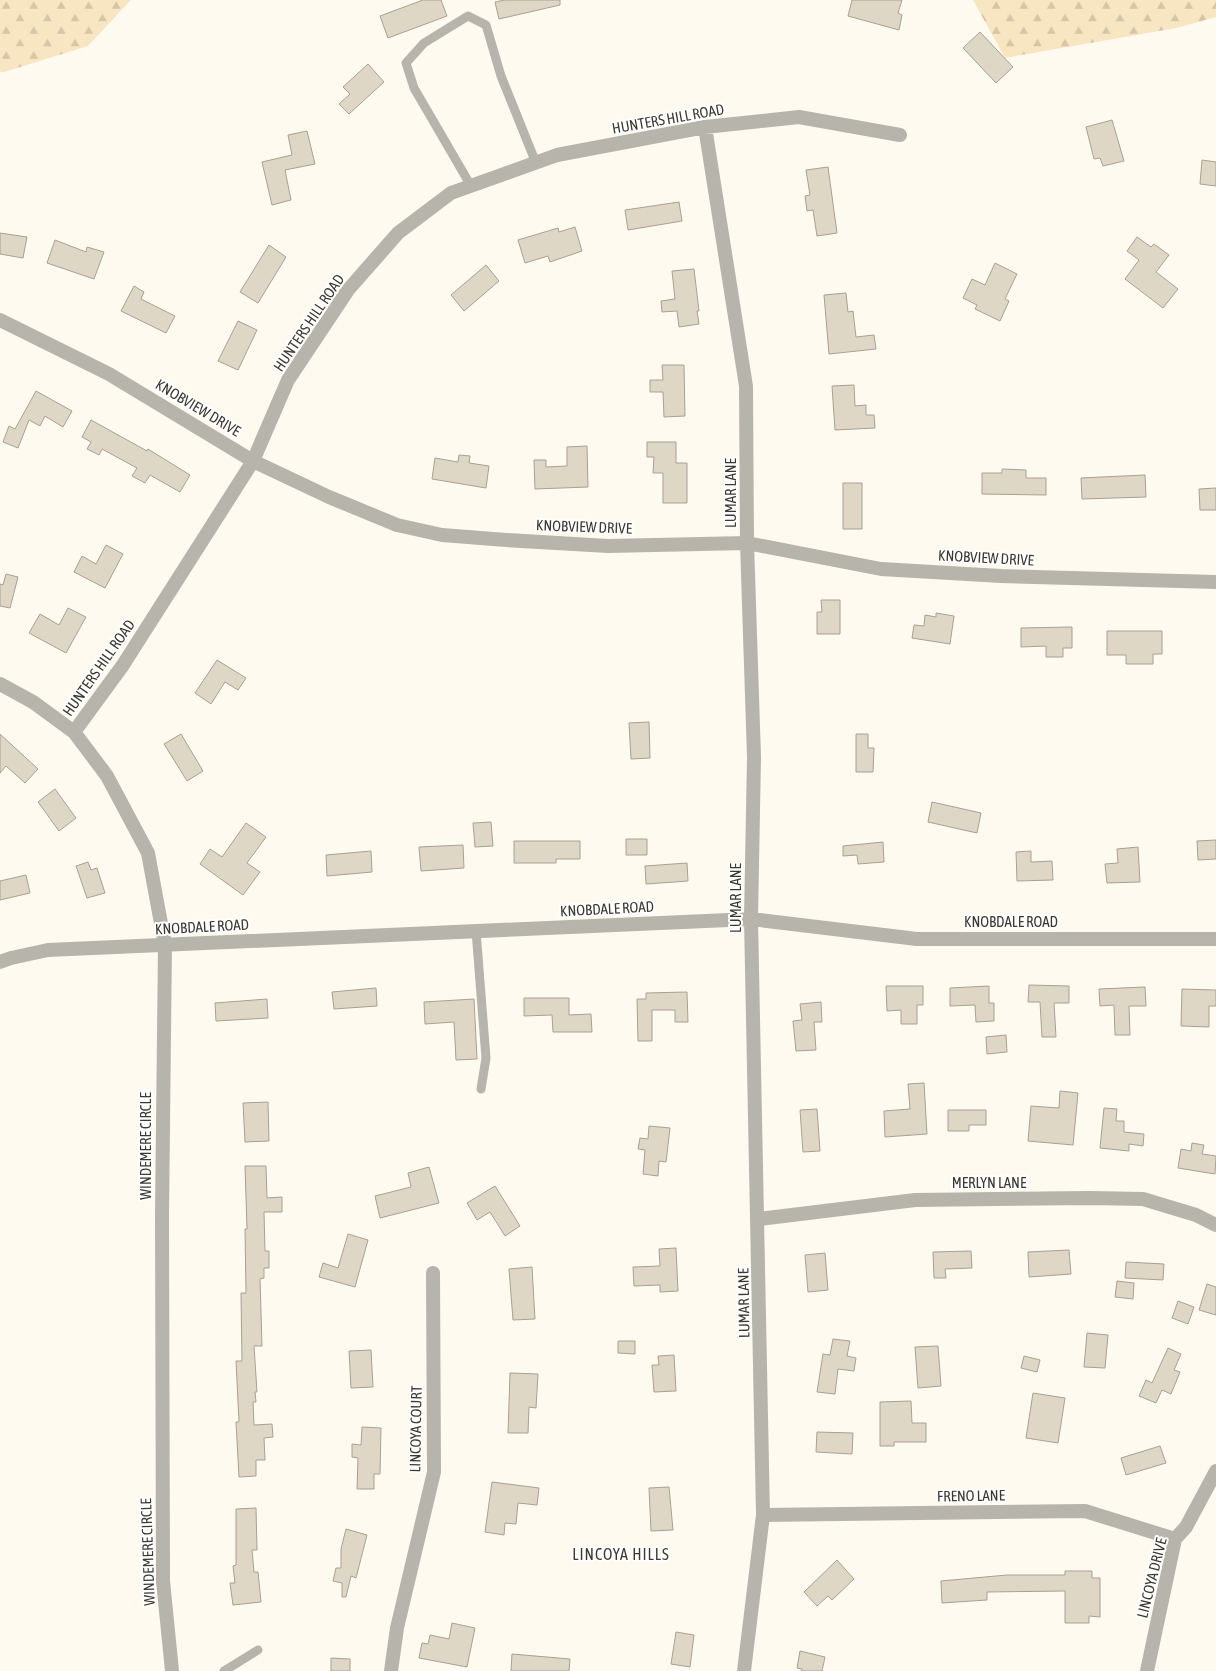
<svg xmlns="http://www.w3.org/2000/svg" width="1216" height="1671" font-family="'Asap Condensed',sans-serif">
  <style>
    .forest { fill: url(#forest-firs) }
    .building { fill: #dfd7c6; stroke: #a8a091 }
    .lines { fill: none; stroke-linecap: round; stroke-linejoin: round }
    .service { stroke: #b7b4ac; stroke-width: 9 }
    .minor { stroke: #b7b4ac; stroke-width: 14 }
    .labels { text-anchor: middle; stroke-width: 4; stroke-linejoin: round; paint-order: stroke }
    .street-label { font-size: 15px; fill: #3c3932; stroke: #fff }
    .neighbourhood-label { font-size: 16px; letter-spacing: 1px; fill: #3c3932; stroke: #fff }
  </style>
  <defs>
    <pattern id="forest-firs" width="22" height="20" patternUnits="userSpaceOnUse" patternTransform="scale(1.25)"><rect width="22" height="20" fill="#f8e5c2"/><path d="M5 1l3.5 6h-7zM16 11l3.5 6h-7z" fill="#d6c5a7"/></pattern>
  </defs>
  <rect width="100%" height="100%" fill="#fffaf0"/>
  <path class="forest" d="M0,0H131L88,46L4,72H0Z
    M973,0H1216V17L1176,28L1005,58Z"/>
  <path class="building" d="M423,0H441L447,16L388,38L380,16Z
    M505,0H560V5L499,19L495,2Z
    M852,0H902L898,13L902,15L899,30L848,16Z
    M980,32L1013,67L996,83L963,48Z
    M368,64L384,82L349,114L339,104L350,94L343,87Z
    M1112,120L1124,161L1103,166L1100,158L1094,159L1086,127Z
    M307,131L315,164L285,170L291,200L272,205L262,162L292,155L288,135Z
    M1202,160L1216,162V186L1200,184Z
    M828,167L837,233L817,236L813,210L807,211L805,196L810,195L806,170Z
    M679,202L682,221L628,230L625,210Z
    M575,227L582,251L550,262L548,256L525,263L518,240L558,228L559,232Z
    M0,233L27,237L23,258L0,254Z
    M1137,237L1151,247L1154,244L1169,255L1156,272L1178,289L1163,308L1125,279L1139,260L1127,251Z
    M55,240L86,252L87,247L104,252L94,279L47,263Z
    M269,245L286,257L258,303L240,292Z
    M995,263L1017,274L1005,299L1009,301L1000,321L975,309L977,305L963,298L972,279L985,285Z
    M486,265L499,281L464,311L451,295Z
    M694,269L699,311H697L699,324L679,327L677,311L662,312L661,301L675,299L672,271Z
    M134,286L144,292L141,299L175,316L166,333L121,311Z
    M846,293L848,312L853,311L856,337L874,335L876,349L829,354L824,295Z
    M238,321L257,330L238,370L218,361Z
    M662,365H684L685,416L664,417L663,392H650V380H663Z
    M854,385L855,406L866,405V415H874L875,428L835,430L832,386Z
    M36,391L72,411L63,427L45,416L40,426L29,420L18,448L3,442L9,426L15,429Z
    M91,420L147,451L148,449L190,475L180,492L150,475L145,483L132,476L137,468L102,449L99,455L87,449L91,442L82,437Z
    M647,442H676V463H687V503H663V473H653L654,457H647Z
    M587,446L588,487L535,489L534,460H546V467L567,466V447Z
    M459,455L470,456L469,463L489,466L486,488L432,479L435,458L458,462Z
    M1002,469L1026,470V478H1046V495L982,494V473H1002Z
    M1145,475L1146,497L1082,499L1081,478Z
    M843,483H862V529H843Z
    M1216,488V510H1200L1199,489Z
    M106,545L123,554L105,588L74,572L82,556L96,564Z
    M6,574L18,577L10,608L0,606V584L3,585Z
    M821,600H840V634H817V612H822Z
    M68,608L86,617L66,653L29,633L40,614L59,625Z
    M936,613L954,616L950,644L912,638L914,625L924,626L925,615L936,617Z
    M1072,627V648H1063V657H1046V646L1021,647V628Z
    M1107,631H1162V654H1153V664H1126V655H1107Z
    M217,660L246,678L238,690L225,682L211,704L195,693Z
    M649,722L650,758L631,759L629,723Z
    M0,734L38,769L25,783L6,766L0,773Z
    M181,734L203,771L187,781L164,744Z
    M856,734H868V748H874L873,772H856Z
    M55,789L76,818L59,831L38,802Z
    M932,802L981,813L977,833L928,822Z
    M491,822L493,846L475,847L473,823Z
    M246,823L266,837L247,863L260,872L243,895L200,864L210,849L222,857Z
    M626,839H647V855H626Z
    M1216,840V859L1198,860L1197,841Z
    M514,841H580V859H556V863H514Z
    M883,842L884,862L858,864L857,855L843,856V846Z
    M463,845L464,868L421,871L419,847Z
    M1138,847L1140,882L1107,883L1105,864L1118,863L1117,849Z
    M371,851L372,872L327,876L326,855Z
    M1031,851V862L1052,861L1053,880L1017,881L1016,852Z
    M88,862L91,870L97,868L105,893L87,898L76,866Z
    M687,863L688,881L646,884L645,866Z
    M26,875L30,893L0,900V881Z
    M1029,985L1069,986V1003H1054L1056,1037H1042L1040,1002H1028Z
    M886,986H923V1005H917V1024H901V1010L887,1011Z
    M989,986V1003H994V1021L976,1022L975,1005L950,1006V988Z
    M1145,987L1146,1006H1129L1130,1035H1115L1114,1005L1100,1006L1099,989Z
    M376,988L377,1006L334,1009L332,992Z
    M1182,989L1216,990V1006H1209V1027L1181,1026Z
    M687,992L688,1022H675V1010H652V1041H638L637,999H646V993Z
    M524,998H569V1015L591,1014L592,1032H553L552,1015L524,1016Z
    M267,999L268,1018L216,1021L215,1003Z
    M474,999L477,1059L456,1060L454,1022L425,1024L424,1002Z
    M821,1002L822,1022H814L816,1050L796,1051L793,1021L802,1020L800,1004Z
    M1006,1035L1007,1052L987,1054L986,1037Z
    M924,1083L927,1134L885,1137L884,1111L910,1109L908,1084Z
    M1060,1091L1078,1093L1073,1145L1028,1141L1031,1106L1059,1108Z
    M268,1102L269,1141L245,1142L243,1103Z
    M1104,1108L1117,1109L1116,1121H1124V1132L1144,1134L1143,1146L1129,1144V1151L1100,1148Z
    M817,1109L820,1151L803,1152L800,1110Z
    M948,1110H986V1125H969V1131H948Z
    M649,1126L670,1128L666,1162L659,1161L658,1176L643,1174L645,1150L638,1149L640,1138L648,1139Z
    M1192,1143L1204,1145L1202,1154L1216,1156L1215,1174L1178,1168L1181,1149L1191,1151Z
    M245,1166H266L267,1198L282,1197V1212H264L265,1251H269V1268H264V1278L260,1279L262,1346H254L257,1392H255L256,1402H253L254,1425L272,1424L273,1437L264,1438L265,1460H256V1476L239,1477L236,1422H239L236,1361H242L241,1293H246L245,1229H247Z
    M429,1167L439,1203L380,1218L375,1196L411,1187L408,1173Z
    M495,1186L520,1226L505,1236L490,1212L477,1220L467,1203Z
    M348,1234L368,1240L355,1287L319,1277L323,1263L338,1268Z
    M676,1248L678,1291L660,1292V1285L634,1286L633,1267L660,1266L659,1249Z
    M1069,1250L1071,1274L1029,1277L1028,1252Z
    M971,1251L972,1268L945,1269L946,1278H934L933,1252Z
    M825,1253L828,1290L808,1292L805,1255Z
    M1126,1262L1164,1264L1163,1280L1125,1278Z
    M532,1267L535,1319L513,1320L509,1269Z
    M1117,1281L1134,1283L1133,1299L1115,1297Z
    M1207,1284L1216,1287V1315L1199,1310Z
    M1178,1301L1194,1307L1188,1324L1172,1318Z
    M1087,1333L1108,1335L1105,1368L1084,1367Z
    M833,1339L850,1341L847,1356L856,1358L854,1371L838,1369L835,1394L817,1392L823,1354L830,1355Z
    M618,1341H635V1354L618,1353Z
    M938,1346L941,1386L918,1388L915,1347Z
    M1168,1348L1181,1354L1174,1370L1180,1372L1171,1394L1162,1390L1156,1403L1139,1396L1146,1380L1152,1383Z
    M371,1350L373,1387L351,1388L349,1351Z
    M674,1355L676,1391L654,1392L652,1365H659L658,1356Z
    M1024,1356L1040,1360L1037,1372L1021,1368Z
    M510,1373L538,1374L536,1408L529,1407L528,1433H508Z
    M1033,1393L1065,1398L1058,1443L1026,1438Z
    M911,1401L912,1423H926V1442H894V1446H880V1402Z
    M362,1427L381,1428L380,1474H374V1489H357L358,1458L352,1457V1444L361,1445Z
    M817,1432L853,1433L852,1454L816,1452Z
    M1160,1446L1166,1463L1126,1475L1121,1458Z
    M492,1482L539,1488L537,1505L518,1503L516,1524L505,1523L504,1535L485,1532Z
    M669,1487L673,1530L651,1531L649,1488Z
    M256,1508L257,1550H252L254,1572H258L261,1602L233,1605L230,1583H235L233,1566L236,1565V1509Z
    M346,1529L367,1535L356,1578L351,1576L346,1597H342V1583L333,1581L336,1568H341V1549Z
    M837,1560L854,1579L832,1600L828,1596L817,1606L804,1592Z
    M1065,1571H1092V1578H1100V1617L1089,1616V1623H1065V1591L987,1592V1600L942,1603L941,1581L1007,1575H1065Z
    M452,1623L475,1628L467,1667L419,1658L422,1643L428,1644L430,1635L449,1639Z
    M676,1632L694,1635L690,1667L671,1664Z
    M800,1651L825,1657L822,1671H801L802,1669L797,1668Z
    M512,1654L570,1659L569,1671H511Z
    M331,1658L350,1659V1671H331Z"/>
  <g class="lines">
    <path class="service" d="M471,186L414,88L406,63L424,43L468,16L486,25L501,76L536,163
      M476,931L486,1058L481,1089
      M224,1671L258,1650"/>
    <path class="minor" d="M705,127L746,386L747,543L754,757L751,919L763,1515L744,1671
      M0,320L109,374L253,461L329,497L397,525L442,535L506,540L608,546L747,543L881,569L1001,576L1216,582
      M0,684L33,702L74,732L107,776L148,853L165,945L162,1215L163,1581L172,1671
      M74,732L123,665L253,461L288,380L348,290L398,233L451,193L557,155L705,127L799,117L900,135
      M0,962L11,958L48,950L751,919L917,939H1216
      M759,1219L915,1200L1090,1198L1143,1199L1196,1215L1216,1225
      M763,1515L1085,1511L1175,1539
      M391,1671L397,1628L434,1472L433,1273
      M1147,1671L1175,1539L1186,1527L1216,1471"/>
  </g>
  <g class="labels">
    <g class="street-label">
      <text transform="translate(668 119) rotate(-10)" y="5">HUNTERS HILL ROAD</text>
      <text transform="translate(309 323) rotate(-56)" y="5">HUNTERS HILL ROAD</text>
      <text transform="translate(198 408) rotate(31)" y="5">KNOBVIEW DRIVE</text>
      <text transform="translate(731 493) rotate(-90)" y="5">LUMAR LANE</text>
      <text transform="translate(584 527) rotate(2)" y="5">KNOBVIEW DRIVE</text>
      <text transform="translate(986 558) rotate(3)" y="5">KNOBVIEW DRIVE</text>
      <text transform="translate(99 668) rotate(-55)" y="5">HUNTERS HILL ROAD</text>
      <text transform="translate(736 898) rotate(-90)" y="5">LUMAR LANE</text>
      <text transform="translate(607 909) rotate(-3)" y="5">KNOBDALE ROAD</text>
      <text x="1011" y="927">KNOBDALE ROAD</text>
      <text transform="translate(202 927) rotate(-3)" y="5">KNOBDALE ROAD</text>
      <text transform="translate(146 1146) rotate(-90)" y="5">WINDEMERE CIRCLE</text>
      <text x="989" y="1188">MERLYN LANE</text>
      <text transform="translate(744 1303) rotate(-91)" y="5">LUMAR LANE</text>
      <text transform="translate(416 1429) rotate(-89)" y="5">LINCOYA COURT</text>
      <text transform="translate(971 1496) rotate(-1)" y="5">FRENO LANE</text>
      <text transform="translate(148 1552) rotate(-92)" y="5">WINDEMERE CIRCLE</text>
      <text transform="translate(1152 1578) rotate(-76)" y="5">LINCOYA DRIVE</text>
    </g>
    <g class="neighbourhood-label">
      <text x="621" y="1560">LINCOYA HILLS</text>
    </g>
  </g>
</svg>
